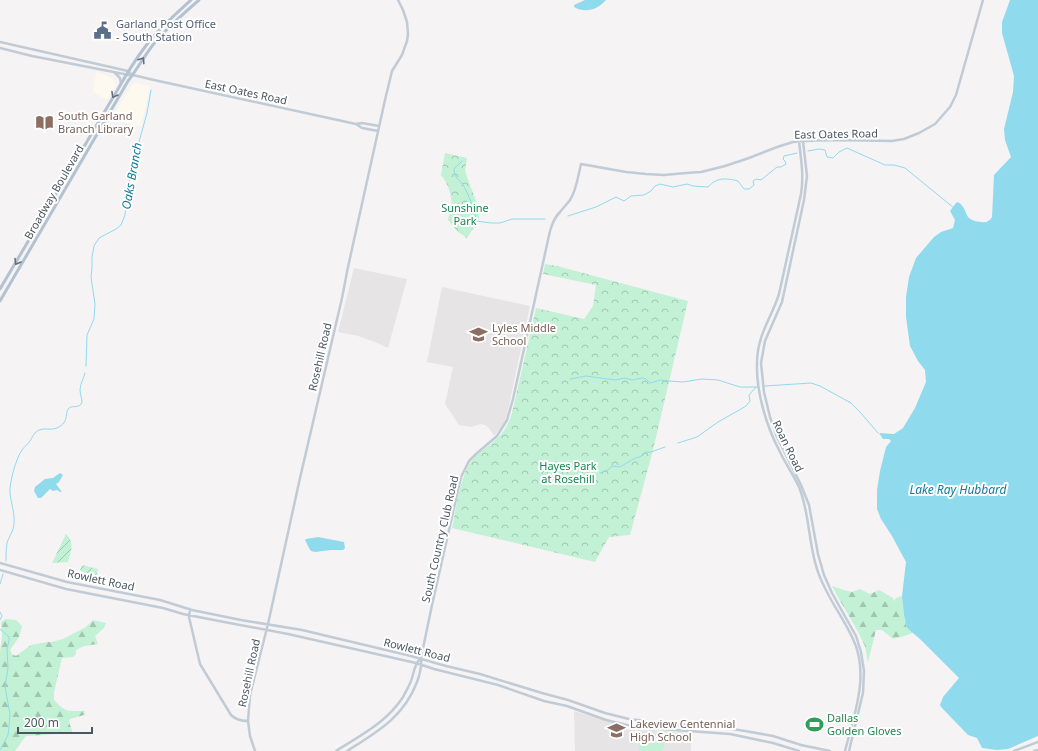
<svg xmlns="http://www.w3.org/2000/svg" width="1038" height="751" font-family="'Noto Sans',sans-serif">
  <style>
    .commercial { fill: #fdf9ef }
    .education { fill: #e6e4e5 }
    .grass { fill: #c3f1d5 }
    .forest { fill: url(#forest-firs) }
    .park { fill: url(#park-crowns) }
    .garden { fill: url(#garden-furrows) }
    .water { fill: #90daee }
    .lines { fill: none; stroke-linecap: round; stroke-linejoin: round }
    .stream { stroke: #90daee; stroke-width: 1 }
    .secondary { stroke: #c1cbd6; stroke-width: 2.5 }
    .primary { stroke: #b3c2d1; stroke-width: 3 }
    .oneway { stroke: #64717d }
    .labels { text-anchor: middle; stroke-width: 4; stroke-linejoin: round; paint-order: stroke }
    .service-label { font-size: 11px; fill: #4e5e75; stroke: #fff; text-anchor: start }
    .street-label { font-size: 11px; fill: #4a5661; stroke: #fff }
    .education-label { font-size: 11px; fill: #785e54; stroke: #fff; text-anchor: start }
    .park-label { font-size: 11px; fill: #17864f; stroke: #fff }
    .leisure-label { font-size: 11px; fill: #27864d; stroke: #fff; text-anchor: start }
    .water-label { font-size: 12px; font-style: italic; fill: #0c7c9b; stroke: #fff }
  </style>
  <defs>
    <pattern id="forest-firs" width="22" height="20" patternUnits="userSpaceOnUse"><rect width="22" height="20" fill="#c3f1d5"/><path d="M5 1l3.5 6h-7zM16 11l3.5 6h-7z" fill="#a0c6b0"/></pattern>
    <pattern id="park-crowns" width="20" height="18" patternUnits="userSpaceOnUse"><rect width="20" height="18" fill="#c3f1d5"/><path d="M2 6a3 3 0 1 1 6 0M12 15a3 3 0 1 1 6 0" fill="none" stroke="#a0c6b0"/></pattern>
    <pattern id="garden-furrows" width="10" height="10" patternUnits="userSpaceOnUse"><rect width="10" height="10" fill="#c3f1d5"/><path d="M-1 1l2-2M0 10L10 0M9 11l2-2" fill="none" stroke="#a0c6b0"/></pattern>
  </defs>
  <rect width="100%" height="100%" fill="#f5f3f3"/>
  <path class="commercial" d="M96,72L106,75L113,79L116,85L107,100L93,92Z
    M135,83L150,86L141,127L111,119L131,86Z"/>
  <path class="education" d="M354,268L407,279L388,348L375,342L358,336L338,332Z
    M442,287L530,306L507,415L503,425L494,436L489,428L485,425L480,424L471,427L459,425L445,404L453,367L427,362Z
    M574,711L630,728L691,733V751H575Z"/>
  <path class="grass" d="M638,738H664V748L662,751H639Z"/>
  <path class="forest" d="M832,586L844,590L852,592L860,589L870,594L879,590L893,598L894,601L896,598L902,596L904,615L907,628L913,633L904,636L893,639L882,630H876L868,662C866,657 867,650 864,644C855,624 842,606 832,586Z
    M6,619L16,620L22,626L19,637L10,650L12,654L16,656L31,645L47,642H51L63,639L86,627L93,620L106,623L104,628L95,636L98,644L84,646L76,650V654L73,657L62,658L54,692V700C66,713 68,711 85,711L84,715L70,719L69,722L73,733L26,736L15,751H0V652L2,637L1,622Z"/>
  <path class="park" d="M445,153L467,158L465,170L467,177L478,206L479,219L467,238L457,231L448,220C448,217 450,214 451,211C453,199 449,184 441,175Z
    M545,264L557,266L688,301L652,454L630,535L609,537L595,562L452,528C456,509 460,478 470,463C477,453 487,448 495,440C505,432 510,421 513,409L536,308L584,319L593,306L596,285L543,274Z"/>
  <path class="garden" d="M66,534C75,542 71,552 68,562L52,563Z
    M82,565L98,569L95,581L80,570Z"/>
  <path class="water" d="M585,0H606C598,9 586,14 574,7V5Z
    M1010,0H1038V736L1008,749L997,750L982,748L977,738L968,735L942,708L940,705L943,697L959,678L920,639L907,628L904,615L902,596L906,562L892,536L881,519L877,509V490L880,471L886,447L891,441L889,439H883L879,433L894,434L903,428L915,408L926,382L925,370L918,361L910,346L906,317V297L909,277L916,258L934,237L941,232L953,228L955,220L950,211L956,203L958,202C970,210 961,220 981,222C986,223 990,221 992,217L994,175L1011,157L1005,140L1004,129L1013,92L1014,76L1002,33V22Z
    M60,473L63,475L59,482L56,484L62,492H60L57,490L53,491L50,489L41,498H38L34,491L35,487L45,479L53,478Z
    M318,537L344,542L345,548L343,550H331L315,552L311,551L309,548L305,540L306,539Z"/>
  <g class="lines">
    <path class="stream" d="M808,151L819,149L825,150L827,157L833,158L839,152L847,148L885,165H894L905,168L954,208
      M462,161L454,169C454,179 459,178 463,185C468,193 476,213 476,221L491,223H500L512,219H545
      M568,216L596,207L616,197L624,201L631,196L644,195L651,191L655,186L660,184L673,187L687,184L693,186L708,187C717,177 726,178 738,181L744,189H749L754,185L753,181L756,179L761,180L772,171L777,167H781L786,164L785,161L783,159L784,156L797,153
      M86,366L87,335L94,319L95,304L91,277L92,268V257L94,246L99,238L116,229L121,225L125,215L127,193L134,160L147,113L151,90
      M570,379L586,376L615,380L625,378L632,380L642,378L646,379L650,383L661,380L669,381L683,382L702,379L718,380L740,387H757
      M765,386L811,383L820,386L851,403L860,412L878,433
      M678,443L697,437L718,422L741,409L746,406L750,401L749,395L756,387
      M600,473L608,470L612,466L620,467L635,458L640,457L646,452H651L665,447
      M6,561C6,555 6,549 7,543C9,536 14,531 14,523C15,514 11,503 10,493C9,484 16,458 22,450C24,447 28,444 30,441C32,438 33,435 35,433C41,426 50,431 57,428C70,422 64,413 69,408C73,405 80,409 82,402C82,398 80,394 80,390C80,384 84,378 85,373
      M0,584L3,574
      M0,612L2,616L0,620
      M0,629L9,637V641L7,648L8,668L5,687L10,714L9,727L8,735L0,750"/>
    <path class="secondary" d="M0,42L128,71L132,75
      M0,48L32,56L129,75H133L154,80L356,124L362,128L378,131
      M115,73L120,78L121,84
      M356,124L362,123L379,126
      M799,141C801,160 804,175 801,194L779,294C771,319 757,335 757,363C756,391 766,425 779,450C785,463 793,474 799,487C810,514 808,542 817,569C825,595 842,615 853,639C870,674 854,716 845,751
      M803,141L807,176L804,200L782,302L765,341L761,363L764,392L770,417L777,437L801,485L809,505L818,554L824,575L832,593L856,636L861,652L864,671L863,693L849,751
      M0,563L67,582L160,600L192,610L241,620L302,630L411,656L446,666L480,674L542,693L568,700L605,713L629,719L662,723L720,727L745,731L773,736L801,745L830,751
      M0,570L66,589L163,608L183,614L219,621L288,634L416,663L434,669L498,685L544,701L567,706L606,720L627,725L661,729L730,734L773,743L799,751
      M190,609L189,617L200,664L231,715C236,720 241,721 248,721L250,736L255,751
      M248,721L250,695L268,624L300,478L342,298L348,267L385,100L392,71L402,55L407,41L408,34L407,22L403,10L398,0
      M336,751C361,735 386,723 403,697C406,691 410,685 412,678C414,671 415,664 420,659
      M347,751C377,732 404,717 417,682C420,674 422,667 421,658L432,605L461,477L469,461L476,454L497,436L507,420L513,399L550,231C552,224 555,217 560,212C563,208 567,204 570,200C577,189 578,176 581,164L626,172L646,174L664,175L686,173L701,172L725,166L749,158L777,147L793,142L803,141L835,140L892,141L904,139L919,133L935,124L950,107L956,95L983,0
      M1014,751L1038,742
      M1034,751L1038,750"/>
    <path class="primary" d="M0,289L118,89C126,75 135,60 145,47C158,29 175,15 191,0
      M0,301L128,81C138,68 146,53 156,41C169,26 184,13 199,0"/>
  </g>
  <defs><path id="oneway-chevron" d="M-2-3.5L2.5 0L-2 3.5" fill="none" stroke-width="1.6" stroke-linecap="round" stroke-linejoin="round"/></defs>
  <g class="oneway">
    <use href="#oneway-chevron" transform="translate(142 60) rotate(-57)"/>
    <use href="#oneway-chevron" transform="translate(114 95) rotate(120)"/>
    <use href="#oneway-chevron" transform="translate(17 262) rotate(121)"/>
  </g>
  <defs>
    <symbol id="civic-bare" viewBox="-9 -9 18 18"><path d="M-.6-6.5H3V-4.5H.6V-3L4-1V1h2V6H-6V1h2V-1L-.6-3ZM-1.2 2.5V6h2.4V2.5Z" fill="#5c6f8a" stroke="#fff" stroke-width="2.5" paint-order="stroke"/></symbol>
    <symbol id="library-bare" viewBox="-9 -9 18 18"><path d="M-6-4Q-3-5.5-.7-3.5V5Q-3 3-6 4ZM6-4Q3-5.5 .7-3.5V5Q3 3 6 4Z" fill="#8d6e63" stroke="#fff" stroke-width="2.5" paint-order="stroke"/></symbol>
    <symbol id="school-bare" viewBox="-9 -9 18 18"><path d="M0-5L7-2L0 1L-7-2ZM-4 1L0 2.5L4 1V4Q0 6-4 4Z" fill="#8d6e63" stroke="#fff" stroke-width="2.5" paint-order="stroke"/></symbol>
    <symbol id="stadium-bare" viewBox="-9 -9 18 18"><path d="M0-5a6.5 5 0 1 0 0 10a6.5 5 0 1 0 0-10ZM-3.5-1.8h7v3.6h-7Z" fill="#2e9e5b" stroke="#fff" stroke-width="2.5" paint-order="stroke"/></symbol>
  </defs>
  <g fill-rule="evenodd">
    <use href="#civic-bare" x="90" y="18" width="25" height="25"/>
    <use href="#library-bare" x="32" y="110" width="25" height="25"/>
    <use href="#school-bare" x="466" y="322" width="25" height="25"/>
    <use href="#stadium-bare" x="802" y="712" width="25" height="25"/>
    <use href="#school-bare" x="604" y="718" width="25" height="25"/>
  </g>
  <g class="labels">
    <g class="service-label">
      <text x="116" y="28">Garland Post Office<tspan x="116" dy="13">- South Station</tspan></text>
    </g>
    <g class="street-label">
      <text transform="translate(246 92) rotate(12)" y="4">East Oates Road</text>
      <text transform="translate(836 134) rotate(-1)" y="4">East Oates Road</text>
      <text transform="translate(54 192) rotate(-60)" y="4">Broadway Boulevard</text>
      <text transform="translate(320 357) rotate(-77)" y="4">Rosehill Road</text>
      <text transform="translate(788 446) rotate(64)" y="4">Roan Road</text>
      <text transform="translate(440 539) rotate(-77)" y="4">South Country Club Road</text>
      <text transform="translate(101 580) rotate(12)" y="4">Rowlett Road</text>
      <text transform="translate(417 650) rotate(14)" y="4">Rowlett Road</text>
      <text transform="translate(249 673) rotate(-78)" y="4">Rosehill Road</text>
    </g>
    <g class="education-label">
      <text x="58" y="120">South Garland<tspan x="58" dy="13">Branch Library</tspan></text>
      <text x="492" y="332">Lyles Middle<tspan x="492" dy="13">School</tspan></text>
      <text x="630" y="728">Lakeview Centennial<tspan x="630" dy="13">High School</tspan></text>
    </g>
    <g class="park-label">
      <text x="465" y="212">Sunshine<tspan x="465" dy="13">Park</tspan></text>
      <text x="568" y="470">Hayes Park<tspan x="568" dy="13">at Rosehill</tspan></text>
    </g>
    <g class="leisure-label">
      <text x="827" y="722">Dallas<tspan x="827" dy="13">Golden Gloves</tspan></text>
    </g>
    <g class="water-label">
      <text transform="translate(132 176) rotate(-80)" y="4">Oaks Branch</text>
      <text x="958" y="494">Lake Ray Hubbard</text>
    </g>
  </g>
  <path d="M18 727v6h74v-6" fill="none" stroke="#4a5661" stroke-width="2"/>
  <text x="24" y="727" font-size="12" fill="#4a5661" stroke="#ffffff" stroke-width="3" paint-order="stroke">200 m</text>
</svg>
